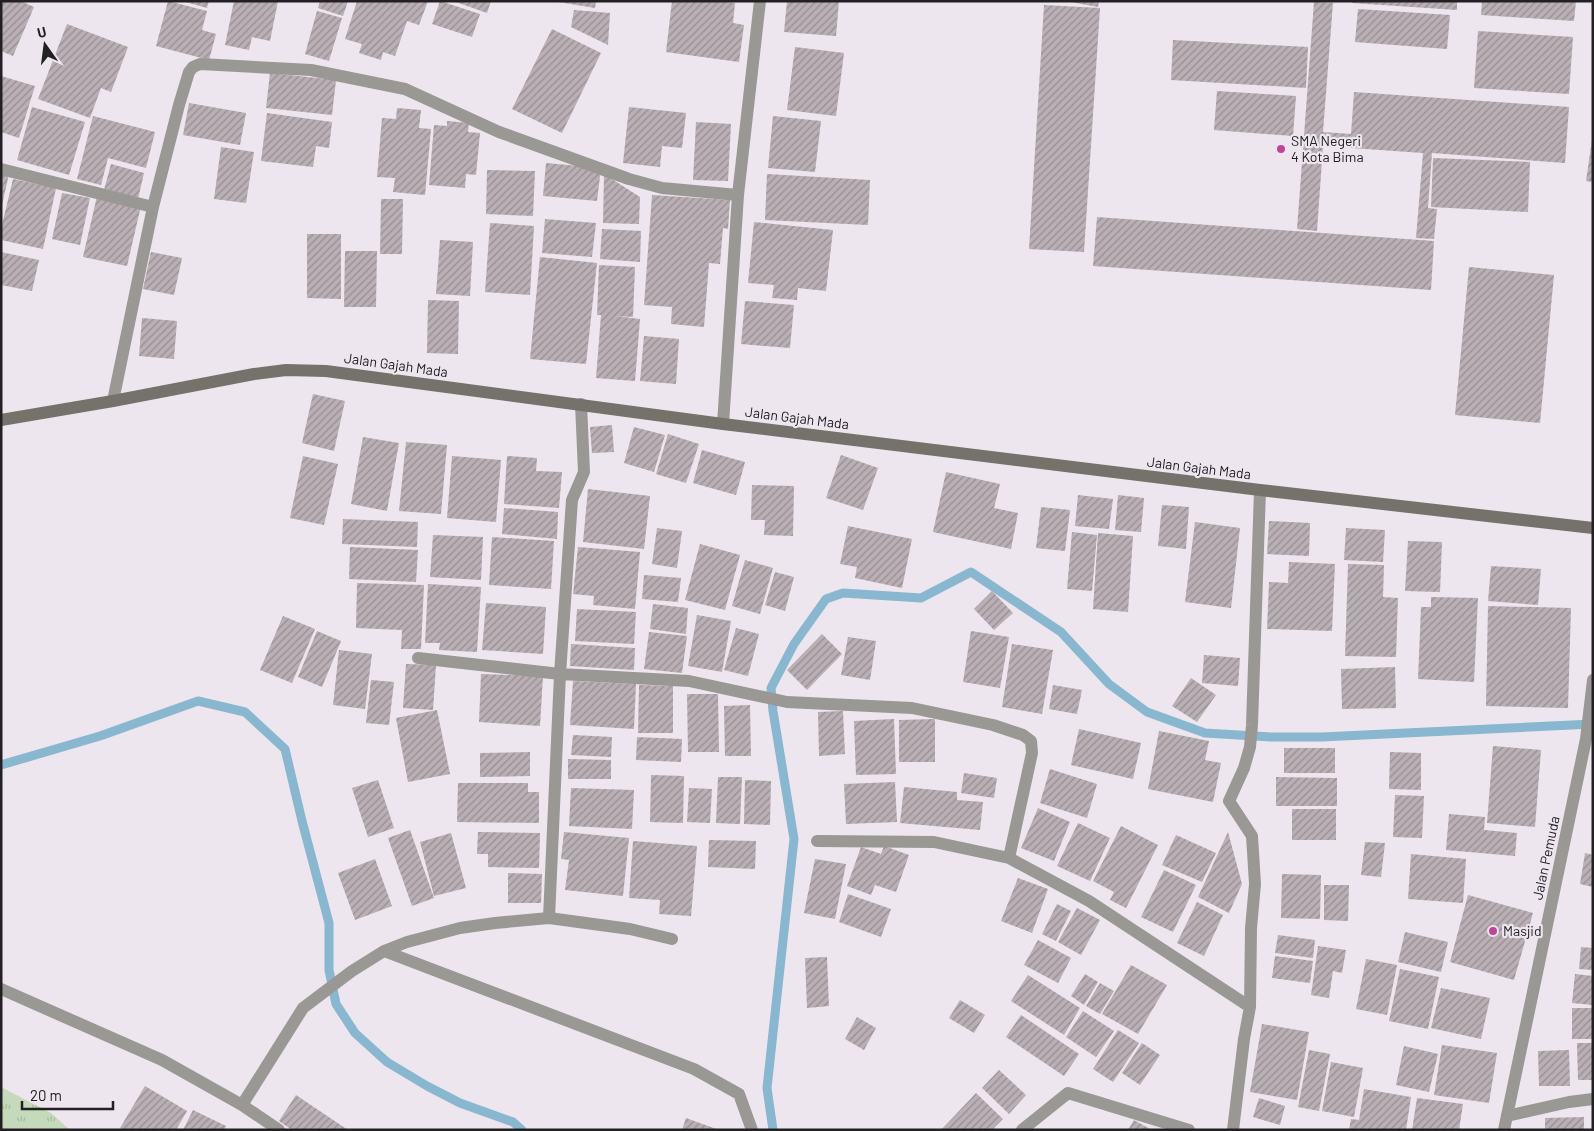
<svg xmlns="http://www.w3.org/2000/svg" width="1594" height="1131" font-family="Barlow,sans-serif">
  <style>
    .grass { fill: url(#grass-tufts) }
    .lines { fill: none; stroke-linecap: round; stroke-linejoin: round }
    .stream { stroke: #88b7cf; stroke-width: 9 }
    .building { fill: url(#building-hatch) }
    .minor { stroke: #9a9894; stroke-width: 12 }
    .tertiary { stroke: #9a9894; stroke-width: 12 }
    .secondary { stroke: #75726c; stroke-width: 12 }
    .poi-dot { fill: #bf4598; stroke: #ede6ee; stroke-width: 2 }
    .labels { text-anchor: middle; stroke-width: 4.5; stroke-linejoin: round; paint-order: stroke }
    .poi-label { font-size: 14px; fill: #222023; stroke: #ede6ee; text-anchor: start }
    .street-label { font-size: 14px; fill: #222023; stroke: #ede6ee }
  </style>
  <defs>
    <pattern id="grass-tufts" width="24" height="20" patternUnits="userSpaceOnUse" patternTransform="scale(1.25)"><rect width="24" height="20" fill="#c5daba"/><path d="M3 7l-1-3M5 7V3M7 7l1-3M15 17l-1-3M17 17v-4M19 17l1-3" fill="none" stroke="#a9bba0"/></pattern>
    <pattern id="building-hatch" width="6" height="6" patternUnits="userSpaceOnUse" patternTransform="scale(1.25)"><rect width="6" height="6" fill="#b9afb4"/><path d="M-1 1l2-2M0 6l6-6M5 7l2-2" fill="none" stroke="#968e92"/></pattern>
  </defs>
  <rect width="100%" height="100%" fill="#ede6ee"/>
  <path class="grass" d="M1,1087L51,1113L70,1130H1Z"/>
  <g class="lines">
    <path class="stream" d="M1,765L100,736L198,701L245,712L285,749L302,821L329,923V970L336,1004L355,1033L387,1062L427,1086L460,1103L513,1122L522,1130
      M773,1130L767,1088L794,839L773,711L771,688L794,644L826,599L843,593L921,598L971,572L1061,632L1109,684L1147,712L1205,733L1271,737H1322L1593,724"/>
  </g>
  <path class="building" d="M1,1H21L34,7L13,56L1,51Z
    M168,1L207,11L202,30L216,34L209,60L156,46Z
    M182,1H209L207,8Z
    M234,1H278L270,41L252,37L249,50L225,45Z
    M320,1H348L343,16L318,8Z
    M357,1H428L419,25L407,21L395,56L383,52L381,60L359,53L362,44L345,39Z
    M440,1L480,14L472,37L432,24Z
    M453,1H491L487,13Z
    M552,1H596L595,8Z
    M672,1H718L735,3L733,23L744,25L739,62L666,52Z
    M787,1H839L836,36L784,32Z
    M1065,1H1099L1098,7Z
    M1352,1H1457V10L1352,3Z
    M1482,1H1576L1574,21L1481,15Z
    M1314,2L1333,3L1323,132L1351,134L1354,92L1569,107L1565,163L1432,153L1428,208L1437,209L1434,239L1416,238L1423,153L1323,146L1317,231L1297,229Z
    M1044,5L1100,8L1084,252L1029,249Z
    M1358,9L1450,15L1447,49L1355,42Z
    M574,10L610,13L608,45L571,27Z
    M317,11L342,18L329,61L305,54Z
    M67,24L128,47L111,92L101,88L90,118L38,99Z
    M552,29L601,53L562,133L512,109Z
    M1478,31L1573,37L1569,94L1474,88Z
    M1173,40L1308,47L1306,88L1171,80Z
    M795,47L844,53L836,116L787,110Z
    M270,73L336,80L332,115L266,108Z
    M1,76L35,86L19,138L1,132Z
    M1217,91L1296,96L1293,136L1214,130Z
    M189,103L246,113L240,145L183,135Z
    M32,107L85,122L69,175L17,160Z
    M629,107L686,113L682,148L662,146L660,167L623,163Z
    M397,108L421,110L419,128L431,129L425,195L393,192L395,178L377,177L382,118L396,119Z
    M267,113L332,122L329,148L316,146L313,167L261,161Z
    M93,116L155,132L146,168L108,158L101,185L77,179Z
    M773,116L821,121L815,172L768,168Z
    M447,121L469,123L468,132L480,133L476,175L466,174L465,188L429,185L434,125L447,126Z
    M696,122L731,124L728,181L693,180Z
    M1592,140H1593V182L1586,181Z
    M221,147L254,152L246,203L214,199Z
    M1433,158L1530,162L1528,212L1431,207Z
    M546,163L601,168L597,201L543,196Z
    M111,164L144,173L138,199L104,190Z
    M487,170L535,171L533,216L486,214Z
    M1,172L9,174L2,205H1Z
    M604,174L640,197L639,224L603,223Z
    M767,174L870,180L868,225L765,220Z
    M13,179L56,188L43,249L1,240V229Z
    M62,193L90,198L80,245L52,239Z
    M652,195L730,200L728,229L723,228L720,264L709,263L704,327L671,324L672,307L644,305Z
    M97,196L141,206L127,266L83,257Z
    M381,199H403L402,254H380Z
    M1097,217L1434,241L1431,290L1093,266Z
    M545,219L596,223L592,257L542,253Z
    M754,222L833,230L826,291L798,288L797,300L772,298L774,285L748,283Z
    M490,223L534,226L530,295L485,292Z
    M602,229L641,231L640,262L600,259Z
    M307,234H341V299L307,298Z
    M440,240L473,242L470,296L436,294Z
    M345,251H377L376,307H344Z
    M1,252L39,260L32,291L1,285Z
    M151,252L182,258L174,295L143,289Z
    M540,257L597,263L586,364L530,359Z
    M599,265L635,267L633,317L615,316L640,319L635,381L596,378L601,315H597Z
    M1469,267L1554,275L1540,423L1455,415Z
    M428,300L459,301L458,354L427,353Z
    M745,301L794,305L790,348L741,344Z
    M142,318L177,321L174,359L139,356Z
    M644,336L679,339L676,384L640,381Z
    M313,394L345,401L334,451L302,443Z
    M612,425L614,452L592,453L590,427Z
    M634,427L665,435L654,472L624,463Z
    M668,434L699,444L686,483L656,474Z
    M363,437L399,443L387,511L351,504Z
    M406,442L447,445L441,514L399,511Z
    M702,450L745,462L736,495L693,483Z
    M841,455L878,468L863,510L826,498Z
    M303,456L338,464L324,525L290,518Z
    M452,456L501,460L496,522L447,518Z
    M507,456L537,458L536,471L562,472L559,508L504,504Z
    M946,472L1000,484L994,508L1018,513L1011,549L933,532Z
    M752,485L794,486L793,536L764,535L765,520H751Z
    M588,489L650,496L644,549L583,542Z
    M1078,495L1113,499L1109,529L1075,526Z
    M1118,495L1144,498L1141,532L1115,530Z
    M1162,505L1189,507L1186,549L1158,546Z
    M1041,507L1070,510L1065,551L1036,548Z
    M504,508L558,512L557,539L502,534Z
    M343,519L418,522L417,547L342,544Z
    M1269,521L1310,523L1309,556L1267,554Z
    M1195,522L1240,528L1231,608L1185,602Z
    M848,526L912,539L902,588L855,578L857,567L840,564Z
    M657,528L682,531L677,568L652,564Z
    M1346,528L1385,530L1383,562L1344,560Z
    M1072,532L1097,535L1092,591L1067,589Z
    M1098,533L1133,536L1128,612L1093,609Z
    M433,535L483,537L481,580L430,577Z
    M492,537L554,541L551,589L489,585Z
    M1408,541L1442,542L1440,592L1405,591Z
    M700,544L740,555L725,610L685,600Z
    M350,547L418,550L416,582L349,579Z
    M578,547L640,552L635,609L593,605L594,596L573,594Z
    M745,560L773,568L760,614L732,606Z
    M1289,562L1335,564L1332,631L1267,629L1269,582L1288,583Z
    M1348,564L1384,565L1383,597L1398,598L1396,657L1345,656Z
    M1491,566L1541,569L1538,605L1488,601Z
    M775,572L794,577L785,611L765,605Z
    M644,575L681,578L678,602L642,599Z
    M357,583L424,585L421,649H401L402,630L356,628Z
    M428,584L481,587L477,652L439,650L440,643H425Z
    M992,591L1013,613L994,630L974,609Z
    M1431,597L1478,598L1474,682L1418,679L1421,607H1431Z
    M486,603L546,607L543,654L482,650Z
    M653,604L688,608L686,634L650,629Z
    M1488,606L1571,608L1568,708L1486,706Z
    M577,609L636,612L634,644L575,641Z
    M697,615L731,621L722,672L688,666Z
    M283,616L315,629L292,683L260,670Z
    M736,628L759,634L748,676L724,670Z
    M317,631L341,641L322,687L298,677Z
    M971,631L1009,637L1000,688L963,682Z
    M649,632L687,636L682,673L644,669Z
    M822,634L842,654L807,690L787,670Z
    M848,637L876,641L870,680L841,675Z
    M571,644L635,648L634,670L570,666Z
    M1012,644L1053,650L1042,714L1002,707Z
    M339,650L372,654L365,709L333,705Z
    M1204,655L1240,658L1238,686L1202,683Z
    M406,664L436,665L433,710L403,708Z
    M1395,667L1396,708L1342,709L1341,669Z
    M481,674L543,676L540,726L479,722Z
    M1191,678L1216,695L1197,722L1172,706Z
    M371,680L394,682L389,725L366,723Z
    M573,681L636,684L634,729L570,725Z
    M639,685L673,686V733H638Z
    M1053,685L1082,690L1077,714L1049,709Z
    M687,694H718L719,752H688Z
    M750,705L751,756H725L724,706Z
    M437,710L450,774L408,782L396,718Z
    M843,711L845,754L819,756L818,712Z
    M894,719L896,774L856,775L854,721Z
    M935,719V762H899V720Z
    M1079,729L1141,743L1133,779L1071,765Z
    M1159,731L1209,741L1205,760L1221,763L1213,802L1148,789Z
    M573,735L612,737L611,757L571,755Z
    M637,737L682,739L681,762L636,760Z
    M1493,746L1541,750L1535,827L1487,823Z
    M1284,748H1335V773H1284Z
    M530,752V776L480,777V753Z
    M1390,752L1421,753V790L1389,789Z
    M568,759L611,760V779H568Z
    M1050,769L1097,784L1087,818L1040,803Z
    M964,773L997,778L994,798L961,793Z
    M651,775L684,776L683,823L650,822Z
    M718,777H742L740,824L716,823Z
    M1276,777L1337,778V806H1276Z
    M378,780L394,828L368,837L352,788Z
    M745,780L771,781L770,825L744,824Z
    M895,782L897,822L846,824L844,784Z
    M458,783H528V792H539V823L457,822Z
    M904,787L957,792V800L983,802L980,830L900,823Z
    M571,788L634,790L632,829L569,826Z
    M689,788L712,789L710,823L687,822Z
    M1395,795L1424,796L1422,838L1393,837Z
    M1038,808L1070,822L1054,861L1021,848Z
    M1292,809H1336V840H1292Z
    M1449,814L1485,817L1484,830L1517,833L1515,856L1446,850Z
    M1078,823L1110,838L1090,881L1057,866Z
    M1121,826L1158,845L1126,908L1110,900L1114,892L1093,881Z
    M410,830L434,898L412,906L388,838Z
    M478,832L540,833L539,868L488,867V854H477Z
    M564,832L629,838L623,896L565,890L569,860L561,859Z
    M1228,832L1242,884L1229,913L1198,897Z
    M451,833L466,888L434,896L420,842Z
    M1176,835L1216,853L1202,882L1162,865Z
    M709,840L756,841L755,869L708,867Z
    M633,841L697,846L691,916L659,914L660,900L629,898Z
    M1365,842L1385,843L1381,877L1361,875Z
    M884,846L909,855L896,892L875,885L871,895L847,886L861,847L881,854Z
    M1585,853L1593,855V887L1580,884Z
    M1411,854L1466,859L1463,903L1408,899Z
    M375,859L392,906L355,920L338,873Z
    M815,859L846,864L835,919L804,913Z
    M1164,870L1196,885L1173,932L1141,917Z
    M508,873L542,874L541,903H508Z
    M1282,874L1321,875L1320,919L1281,918Z
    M1018,878L1048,889L1032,933L1001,921Z
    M1324,885H1349L1348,921L1324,920Z
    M848,894L891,909L881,937L839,922Z
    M1468,895L1533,913L1514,980L1450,962Z
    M1197,902L1223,915L1204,956L1177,943Z
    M1057,904L1071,911L1056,941L1042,934Z
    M1077,908L1100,920L1081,955L1058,942Z
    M1405,932L1448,942L1441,972L1398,962Z
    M1278,935L1315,940L1313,958L1275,953Z
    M1038,940L1071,958L1058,983L1024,965Z
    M1318,946L1346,950L1342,973L1333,971L1329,998L1311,995Z
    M1581,947L1593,948V970L1579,969Z
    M1275,956L1313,961L1310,983L1272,978Z
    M827,957L829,1006L807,1008L805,958Z
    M1366,959L1397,965L1387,1015L1356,1009Z
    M1131,965L1167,985L1138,1034L1102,1014Z
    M1400,969L1439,977L1428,1029L1389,1021Z
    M1085,974L1098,982L1084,1005L1071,996Z
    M1575,974L1593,976V1005L1572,1003Z
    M1028,975L1080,1008L1064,1035L1011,1001Z
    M1100,983L1114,991L1100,1014L1086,1006Z
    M1441,988L1490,998L1481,1039L1431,1028Z
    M960,1000L985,1015L974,1033L949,1018Z
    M1572,1008H1593V1039H1572Z
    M1083,1011L1114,1031L1096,1057L1066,1037Z
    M1021,1015L1079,1054L1064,1076L1006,1037Z
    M857,1017L876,1028L864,1050L845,1039Z
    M1262,1024L1309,1032L1297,1100L1250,1092Z
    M1118,1030L1139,1043L1113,1082L1093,1069Z
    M1142,1043L1160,1055L1140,1085L1122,1073Z
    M1577,1043H1593V1080H1578Z
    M1442,1045L1497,1053L1489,1103L1434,1095Z
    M1404,1046L1438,1054L1429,1092L1396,1085Z
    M1309,1050L1330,1054L1319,1111L1298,1107Z
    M1569,1050L1570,1086H1539L1538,1051Z
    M1331,1062L1363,1068L1354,1117L1322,1111Z
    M999,1070L1026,1095L1009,1114L982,1088Z
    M145,1086L187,1111L176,1130H123L120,1128Z
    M1364,1089L1411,1097L1406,1130H1349L1351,1119L1359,1120Z
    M976,1093L1003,1119L992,1130H944L942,1129Z
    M296,1095L348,1130H292L279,1121Z
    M1259,1098L1285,1106L1280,1125L1253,1117Z
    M1417,1098L1463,1104L1459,1130H1412Z
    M193,1110L226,1126L224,1130H183Z
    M1584,1117V1130H1545V1118Z
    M686,1118L719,1130H682Z
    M1134,1120L1152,1130H1128Z"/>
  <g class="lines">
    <path class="minor" d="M1,169L153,207
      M113,401L153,207L179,105L189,72L193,67L200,64L311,70L405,89L499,132L629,179L662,188L738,195
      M723,424L738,195L760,1
      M418,658L560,674L689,681L787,702L912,708L993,725L1023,735L1031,741L1032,753L1009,858
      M817,841L934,842L1009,858L1089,901L1250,1007
      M549,918L560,674L572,500L584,472L581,404
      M384,951L694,1069L739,1094L752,1130
      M1,989L162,1060L242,1105L279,1130
      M242,1105L303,1008L352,971L384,951L407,942L460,928L495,923L549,918L630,929L672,939
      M1507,1116L1569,1102L1593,1099
      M1022,1130L1068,1093L1189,1130
      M1233,1130L1244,1039L1250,1007L1251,928L1255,884L1252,836L1229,801L1244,768L1250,747L1252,725L1260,490"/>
    <path class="tertiary" d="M1504,1130L1586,739L1593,680"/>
    <path class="secondary" d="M1,420L113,401L254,374L286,370L326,371L723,424L1260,490L1593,528"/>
  </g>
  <g class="poi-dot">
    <circle cx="1281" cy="149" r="5"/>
    <circle cx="1493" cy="931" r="5"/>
  </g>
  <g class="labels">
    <g class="poi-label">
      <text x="1291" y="146">SMA Negeri<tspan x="1291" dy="16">4 Kota Bima</tspan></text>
      <text x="1503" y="936">Masjid</text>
    </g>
    <g class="street-label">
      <text transform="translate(396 365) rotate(8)" y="5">Jalan Gajah Mada</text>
      <text transform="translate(797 418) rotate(7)" y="5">Jalan Gajah Mada</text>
      <text transform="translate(1199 468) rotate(7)" y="5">Jalan Gajah Mada</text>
      <text transform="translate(1546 858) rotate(-78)" y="5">Jalan Pemuda</text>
    </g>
  </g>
  <rect width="1594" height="1131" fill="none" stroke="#222023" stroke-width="5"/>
  <g transform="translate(45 45) rotate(346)" stroke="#ede6ee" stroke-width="4" paint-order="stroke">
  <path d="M0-4L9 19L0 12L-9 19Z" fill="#222023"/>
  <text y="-8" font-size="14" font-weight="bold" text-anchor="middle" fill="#222023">U</text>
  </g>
  <path d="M22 1101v8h91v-8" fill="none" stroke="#222023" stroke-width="2.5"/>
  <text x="30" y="1101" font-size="15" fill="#222023" stroke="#ede6ee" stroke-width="4" paint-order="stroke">20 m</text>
</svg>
